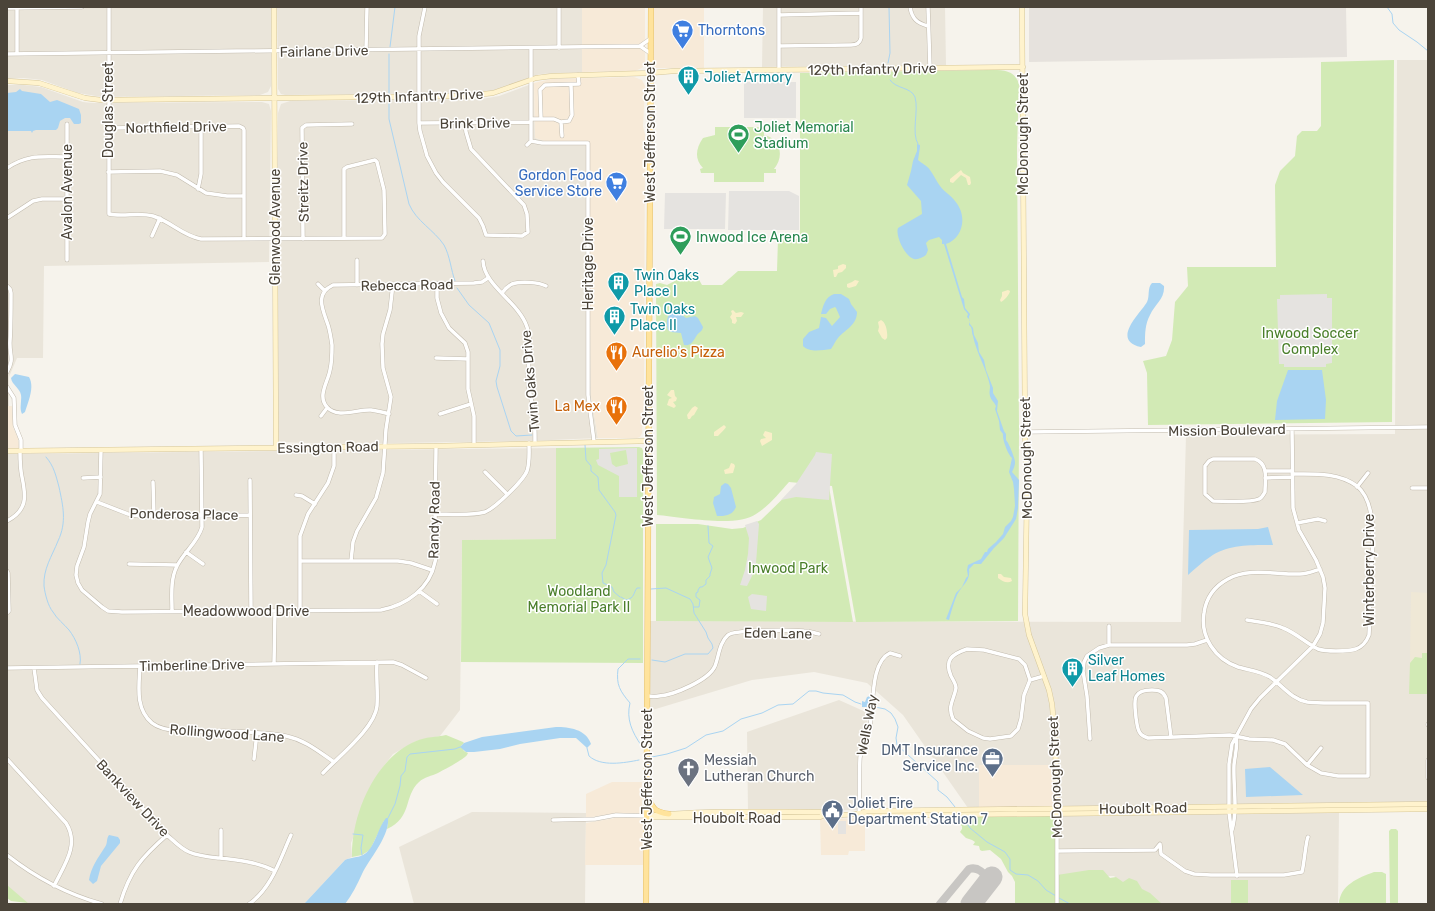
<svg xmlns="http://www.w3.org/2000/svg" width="1435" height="911" font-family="Rubik,sans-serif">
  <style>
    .residential { fill: #eae5da }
    .commercial { fill: #f7ead8 }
    .industrial { fill: #e6e2dd }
    .education { fill: #efe8d6 }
    .green { fill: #d2eab5 }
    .sand { fill: #f9efc9 }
    .parking { fill: #e5e3e0; fill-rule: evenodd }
    .water { fill: #a9d4f2 }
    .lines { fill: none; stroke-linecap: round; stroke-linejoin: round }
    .stream { stroke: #a9d4f2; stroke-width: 1 }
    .taxiway { stroke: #c8c6c3; stroke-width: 8 }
    .runway { stroke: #c8c6c3; stroke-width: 21 }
    .street-casing { stroke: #c2bbae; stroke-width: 4.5 }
    .secondary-casing { stroke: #d6c79b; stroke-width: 5.5 }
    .primary-casing { stroke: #e6c16a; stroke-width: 6 }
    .street { stroke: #fff; stroke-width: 3.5 }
    .secondary { stroke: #fff3cd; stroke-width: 4.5 }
    .primary { stroke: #ffe39c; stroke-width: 5 }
    .labels { text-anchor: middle; stroke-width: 3; stroke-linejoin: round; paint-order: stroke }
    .shop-label { font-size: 14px; fill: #366cbe; stroke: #fff; text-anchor: start }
    .street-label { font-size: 14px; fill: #4b4439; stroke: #fff }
    .culture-label { font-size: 14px; fill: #0d838f; stroke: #fff; text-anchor: start }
    .leisure-label { font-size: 14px; fill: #27864d; stroke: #fff; text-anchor: start }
    .park-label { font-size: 14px; fill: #4a7f2a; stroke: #fff }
    .food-label { font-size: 14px; fill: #c56008; stroke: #fff; text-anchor: start }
    .service-label { font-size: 14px; fill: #4e5e75; stroke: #fff; text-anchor: end }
    .worship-label { font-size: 14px; fill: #5b616d; stroke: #fff; text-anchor: start }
  </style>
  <rect width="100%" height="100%" fill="#f6f3ec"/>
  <path class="residential" d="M7,7H271V86L268,92L260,95L102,97L78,93L42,80L24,78L7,79Z
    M277,7H582V72L540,74L498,89L484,93L285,95L281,94L278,89Z
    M763,7H945L946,65L762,67Z
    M1397,60H1428V809L1339,811L1338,904H1151L1114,876H1060L1058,765L979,808H968L903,715L867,683L814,672L752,680L649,711V621L1181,622L1186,435L1395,434Z
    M534,83L535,138L545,141H588L591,396L598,438L528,441L328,444L281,442L278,440L277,427L278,113L281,104L290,101L482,99L499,96Z
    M7,85H24L41,87L83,102L92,103L262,102L269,104L271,111L269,262L44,266L43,358H17L9,377V406H7Z
    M556,448L557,539L462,540L460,710L440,736L416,741L393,754L380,771L351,843L352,857L345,860L304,904H29L7,886V454Z
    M839,700L868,713L867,725L860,747L857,762V810L748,811L747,732Z
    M472,812L586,813L585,904H414L399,847Z"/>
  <path class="commercial" d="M582,7H645V63L642,68L635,71L582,72Z
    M654,7H704V68H653Z
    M634,77L642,80L645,86L643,127L645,134L644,399L642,433L640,437L637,438H598L591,396L588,142L545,141L535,138L534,83L551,79Z
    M7,406H12L13,427L18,438L19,448H7Z
    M979,765H1059V807L979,808Z
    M612,782H642V813H616L586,818V794Z
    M615,818H643V865H585L586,823Z
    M865,818V851H849L848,855H821L820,819Z"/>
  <path class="industrial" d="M1029,7H1346L1347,57L1029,62Z"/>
  <path class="education" d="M1411,592L1428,593V653H1422V658L1410,663Z"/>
  <path class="green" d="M1394,60L1392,422L1148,425L1147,373L1143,361L1166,356L1172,340L1175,302L1188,286L1187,267H1276L1275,185L1280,171L1295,156L1297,136L1302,131H1317L1321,126V62Z
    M988,70C1002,70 1014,69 1019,84L1017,148L1019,430L1018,621L856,622L832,486L789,482C779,493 769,506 756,514C737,528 681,517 657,515L656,284L660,283L667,285L694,271L702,285H722L738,271H777L778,239H800V73Z
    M715,127H764V135C780,138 785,156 774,169H776V173H764V182H714V173H701L700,169L703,168C694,159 696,148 703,138L715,135Z
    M639,447L642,448L643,451V663L461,662L462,540L556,539V448Z
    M796,486L829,487L853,622L656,621V524H698L732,529L743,528L761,520Z
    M1422,653H1428V694H1409L1410,663L1415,657L1422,658Z
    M446,735L463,742L464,743L461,746L464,751L468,753L467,755C463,760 445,769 438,773C432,776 424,777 419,782C403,797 413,817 387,829L388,822L384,821L370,850L362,855L352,857C351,815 375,758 416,741C425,737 437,737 446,735Z
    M1049,816L1057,819V875L1089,870H1103L1110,878L1116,877L1123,882L1129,878L1137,881L1142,889L1150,893L1162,904H1015V882L1012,876L1008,872L1001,859L990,850L982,851L980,850L979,846L973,845L975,842L972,840L966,838L960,832L962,829V826L957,823L961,817Z
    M1391,829H1396L1398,831V904H1390L1389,831Z
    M1374,872H1382L1386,874V904H1339C1340,885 1358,878 1374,872Z
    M1231,880H1248V904H1231Z
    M7,885L28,903L11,901L7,898Z"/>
  <path class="sand" d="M961,170L963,173L970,177L971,183L970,185H968L966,178L961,175L953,183L950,182V179Z
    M843,264L846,265V268L842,272L838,273L836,277H834L833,270L838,269V266Z
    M855,280L859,281L856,286L849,288L847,287V284L852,282Z
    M1008,290L1010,291C1010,294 1004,301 1001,302L1000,300L1002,296V292Z
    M733,310L736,313L741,312L744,313L741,317H736L737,321L735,324L732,323V320L730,317L732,314L731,311Z
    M881,320C886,322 888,333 887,338L885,340L882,338L878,331L879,327L878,322Z
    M671,390H674L675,396L677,398L676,401L673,402L676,406L674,408L667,405L669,399L672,398L667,395Z
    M695,406L698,408L694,415L692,416L690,419H688L687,415L692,408Z
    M724,425L726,427C725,429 720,434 718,436H714V432Z
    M765,431L772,433V440L762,446L760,441L761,439L766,438L763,435Z
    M731,463L734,464L735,466L733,473L725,474L724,470L729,468Z
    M998,574H1001L1004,577L1011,578L1012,581C1007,584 1002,581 998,578Z"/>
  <path class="parking" d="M744,82H796V118H744Z
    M729,191H789L799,196V230H728Z
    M665,193H726L725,229H664Z
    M1327,294V298H1332V329H1328V333H1332V363L1326,364V367H1284V364H1279L1277,299H1280V295Z
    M637,448V497H619V476L598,465L596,460L599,459V449ZM626,450L628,464L616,467L612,464L610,453Z
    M816,452L832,454L829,500L796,497L781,500L796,484L815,455Z
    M757,521L759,524L756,563L753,574L747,586L740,585L745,570L748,554L749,538L745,525Z
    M752,594L767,596L766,611L751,609L748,597Z
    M838,821H846V834H838Z"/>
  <path class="water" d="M20,89L22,91L41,94L50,102L57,100L79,109L81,115V123L79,124H74L70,118H65L60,121L58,128L56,130H36L33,131L32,133L31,131H7V93L16,92Z
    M917,144L920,145V147L918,160C922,164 927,165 930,170C934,175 936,181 940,186C944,192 951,195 955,201C968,216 963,238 946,244L962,297L964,299L965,308L970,314L969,317L970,324L973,328L974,335L978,343L979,352L984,360L986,370L993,388V393L998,401L997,411L1004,431L1006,434V440C1009,444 1010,447 1012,452C1015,461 1017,462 1012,472L1019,480L1018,508L1016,519L1004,538L994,548L981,564H974L969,569C971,581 962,585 957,595C954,602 951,612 949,620L946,619L956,593L962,587L966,578L968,576L967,570L968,565L981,559L985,552H987L988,549L996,542L1003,534L1005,527L1011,521L1013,517L1015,506L1014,489L1013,482L1009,472L1012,458C1008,455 1002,439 1003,434L1000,430L999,421L995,409L996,406C994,402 991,400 990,396C989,392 990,390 990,386C987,370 976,352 973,336C971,331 973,328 969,325L970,320L967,317L968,314L964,309L944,244H942V240L939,237L929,240L926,243L928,250L926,255C923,257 918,260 914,259C905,257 895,235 898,228L922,214L921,201L907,185L911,171L913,161L917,151Z
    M1152,283H1160L1164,286C1165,299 1155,304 1150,315C1145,324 1145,334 1145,344L1141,347C1110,340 1141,313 1147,302C1150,296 1147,288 1152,283Z
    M834,294H841L849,299L851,304L857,312C857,325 846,329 838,338C835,341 834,345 831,349C822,350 810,353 803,346V339L809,332L819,328L821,317L826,318L832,326L840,317L836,308L835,307L830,309L826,314H821C823,306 825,297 834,294Z
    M673,311L678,312L686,318L695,316L698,318L703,327C702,332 699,332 697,335C693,341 692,346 684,345L681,333L671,332L668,330C666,324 666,315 673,311Z
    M1288,370H1322L1326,400L1325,419L1275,420L1277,401Z
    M15,374L29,377C35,387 28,402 25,412L22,414C19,408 22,401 21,395C20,388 12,385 11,378Z
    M725,483L728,484L731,488L736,507C732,516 725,516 717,516L713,503L714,497L720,494L721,486Z
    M1268,527L1273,545C1253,545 1227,544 1210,557C1202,562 1195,569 1188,575L1189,530L1258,529Z
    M870,696L869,707H862V701L865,702L867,697Z
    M556,727C569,727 586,729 591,744L587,748L586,747L576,738H560L520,744L500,749L474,752H466L460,747L464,743L482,737Z
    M1270,767L1303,795L1246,797L1245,769Z
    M386,818H388C390,836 369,859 362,874C357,885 352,895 345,904H304L345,860C351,857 357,858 363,855C375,849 377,829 386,818Z
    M109,835L118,837L120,840V843L101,866L97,881L93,884L89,880C91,867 98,858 105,847C108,843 106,839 109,835Z"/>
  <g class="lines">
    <path class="stream" d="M1387,7L1392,14L1393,23L1399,30L1417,42L1428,51
      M390,47L395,7
      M888,63L890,53L889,7
      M890,80C896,89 911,87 915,97C919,111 911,133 918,144
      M389,93V54
      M389,102V119L409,204C416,221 434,230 444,245C450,256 451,270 455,281
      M457,288L469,305L489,323L500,350V366L496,381L497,387L511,431L516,436L532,435
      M585,445L586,460L591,466V471L598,477L599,490L615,512L616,515L606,565L602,573L603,583L612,587L614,592L620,597
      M46,457C54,466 56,476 59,487C63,506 67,522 58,541C52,556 43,569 44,586C45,594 48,606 53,612C57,619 64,624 69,630C76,639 82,653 80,664
      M651,589L666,588L690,599L693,604L694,613L706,632L708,638L712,644L713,648L708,654H685L665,662L652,660
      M621,597L626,600C635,598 633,593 637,588H640
      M694,607H699L700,600L696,597V593L698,592V590L700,587H702L706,584V580L710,576V574L712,568L708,557L713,546L709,543L708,526
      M640,659H628L618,669C616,685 620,691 630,703C626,719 632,732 641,745
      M875,707L885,709L891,713L895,719L898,727L896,738L897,745L938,782V790L947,797L955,807
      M587,748L589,756C601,767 624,763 639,760
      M652,757L667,754L686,748L706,735L723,731L741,719L762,713L778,705L793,704L809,691H816L823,693L843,695L855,702L861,704
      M388,818L395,804L400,786L401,776L405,771L407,757L410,754L455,749L460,747
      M963,818L970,828L987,842L1005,852L1010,859V870L1016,874L1028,875L1038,881L1046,890L1056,896
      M353,834L363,835L361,848L362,855
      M1059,898L1070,904"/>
    <path class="taxiway" d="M940,904L969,869C979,866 984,874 989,881"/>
    <path class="runway" d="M971,904L992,877"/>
    <defs>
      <path id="street" d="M17,7V54
        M109,7V214C123,217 139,212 153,216C172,222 181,235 201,239L382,238L385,234L384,190L377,162L375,160L347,167L344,169V238
        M425,7L419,36V123L420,131L427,156L436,173L443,182L479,218L483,226L486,235L522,236L528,232L527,214L524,205L471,149L466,132L465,123
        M779,7V70
        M910,7C912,19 917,23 928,26
        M928,7L930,68
        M7,8L82,7
        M779,15L861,13
        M640,46L650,53
        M779,46L851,45C856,45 860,43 861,38V7
        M559,48V7
        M366,50L367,7
        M7,54L640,46L650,39
        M531,119H554L561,122L562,136
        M541,119L540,90L545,85L579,84L578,75
        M561,122L569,121L572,115L571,85
        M419,123L531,122
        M67,124V260
        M108,128L239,126L243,128L244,130V238
        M531,141L542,143H588V395L594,441
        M527,145L531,141V48
        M7,168C28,154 42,157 66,157
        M108,172L160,171L177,175L206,193L227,196H244
        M198,189L201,174V127
        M7,218L33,201L42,199H67
        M152,236L160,218
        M303,239L302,128L306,125L352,124
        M357,260V285
        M483,261C484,286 519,302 527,327C533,345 527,363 528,382C529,393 533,404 534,415C535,424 535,434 535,443
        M318,284L325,291
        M437,284V298L441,313L449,328L465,343L468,352V389L474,416V444
        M7,286L10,289L11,293C11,309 11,325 10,341C9,355 15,358 7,372
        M502,293C505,289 508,286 512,284C520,281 539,282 546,286
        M436,358L468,359
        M7,387L14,398L15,425L21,440V451
        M389,414C383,412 377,411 371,410C358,409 337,419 327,407C317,396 328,382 330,370C332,362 332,354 332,345C331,338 330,331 328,325C323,310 314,294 333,285L474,283L482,282L488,278
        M440,414L471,404
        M321,416L327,408
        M1025,432L1428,427
        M101,450L100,494L90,514L88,522L84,547L77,566L76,575L78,583L82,590L102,607L108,611L122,612L381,610C407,605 430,588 435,562C438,550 435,526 435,513C435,491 436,468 436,446
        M1213,459H1255C1269,464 1265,480 1265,492C1263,495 1262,498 1259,499C1250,503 1224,501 1213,501L1205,494V466L1209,461Z
        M1265,471H1292
        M485,472L507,494
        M83,478L101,477
        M1265,478L1292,477
        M250,480L251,611
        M153,482L154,516
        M1357,487L1368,473
        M1412,488H1428
        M296,495L302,496L315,504
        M97,502L128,514L139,516L250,515
        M435,514C450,514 472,516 485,512C495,508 523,481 527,471C530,462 529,452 529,443
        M7,521C28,510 26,496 22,477C20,468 20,459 20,451
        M1297,523L1318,519L1325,521
        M186,552L203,564
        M300,561H398L411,563L432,570
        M351,561L353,542L357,531L376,498L383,473L386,429L391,397L383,368L382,344L383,334L390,310L393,284
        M129,564L177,565
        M7,571L8,573L9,611L7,613
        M419,591L437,604
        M172,611C172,596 170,580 177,566C184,552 198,542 202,527L201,449
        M300,611V536L308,514L328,483L334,466V447
        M1247,620C1259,622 1272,623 1283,628C1296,633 1306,643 1318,649C1324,651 1330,651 1336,651C1351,651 1363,651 1369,635C1370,620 1369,605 1370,589C1371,562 1381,506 1357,486C1338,472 1313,474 1292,474
        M1109,626V645
        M967,649L984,650L1019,659L1025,665L1030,680L1024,695L1021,719L1018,729L1011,736L990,739L983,738L968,731L953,719C947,706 954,700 956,688C956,684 953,680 951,676C944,660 952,654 967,649Z
        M274,664L275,611
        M140,666C139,686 135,709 152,723C167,735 206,731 224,731C244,732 267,732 286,736C305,740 318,751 334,762
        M7,668L393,662L402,665L426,678
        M34,668L37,690L42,698L167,835C174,841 180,848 189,852C198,856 209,857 219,858C238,860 258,862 275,871
        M1030,680L1044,676
        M647,696C651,696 655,697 659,696C674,695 709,680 715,666C719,656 719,643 728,635C735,629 792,630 804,631C809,631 814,633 819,634
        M1428,724V725
        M1171,737L1166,698C1163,691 1159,690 1152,690C1130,690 1135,703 1136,718C1137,723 1137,729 1140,733C1142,736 1145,737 1148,738L1230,735L1249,739L1273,740L1285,744L1307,765L1321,773L1338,776H1368V703C1356,703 1344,703 1332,703C1324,703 1315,703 1307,702C1291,699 1282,685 1270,677C1260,671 1248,670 1238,667C1215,659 1200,637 1204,613C1206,598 1215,586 1228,579C1249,567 1277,575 1300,574C1307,574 1314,571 1320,569
        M1090,739L1087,696L1083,671L1084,662L1087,656L1099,648L1109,645H1187L1195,644L1207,640
        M7,759L66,823C80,845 64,865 54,886
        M254,759L257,733
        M1428,760V778
        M1307,765L1321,748
        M323,773C338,757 375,728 377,706C378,692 376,676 377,662
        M859,814C860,795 859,776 860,758C861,746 867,736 870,725C874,706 870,662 890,653L900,656
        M553,820L595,819L616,815L647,816
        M1232,830C1238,809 1233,786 1234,765C1235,755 1238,746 1236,737
        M1057,851L1155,850L1160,844L1161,854L1185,871L1194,874L1211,875H1284L1302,872C1304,865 1306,840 1308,837
        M7,855C36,878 67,894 102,904
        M221,858V830
        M1237,876L1229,812V764L1232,744L1251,709L1260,698L1313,646L1320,634L1323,623L1325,588L1323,577L1316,560L1299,530L1293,508L1292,429
        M120,904C130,870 142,857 167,835
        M249,904C272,888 280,859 291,835
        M1057,904V814"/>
      <path id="secondary" d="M274,7L276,448
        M1022,7L1025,432L1027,490L1025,614L1029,635L1049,690L1052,704L1055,736L1057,814
        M7,81L39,83L85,98L101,100L467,96L493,93L536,78L552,76L650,73L674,71L1023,67
        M7,451L436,446L648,441
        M859,814L866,816L1428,809
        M647,816C704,810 762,812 820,812C833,816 854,816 867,811L1428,804
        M653,817H820L827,814"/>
      <path id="primary" d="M648,798C654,810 655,812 669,814
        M646,904L651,7"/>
    </defs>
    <use href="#street" class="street-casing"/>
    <use href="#secondary" class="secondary-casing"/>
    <use href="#primary" class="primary-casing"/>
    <use href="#street" class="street"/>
    <use href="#secondary" class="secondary"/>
    <use href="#primary" class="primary"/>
  </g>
  <defs>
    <symbol id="supermarket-pin" viewBox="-11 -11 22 30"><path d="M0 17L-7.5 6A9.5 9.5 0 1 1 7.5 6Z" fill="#3f7fe0" stroke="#fff"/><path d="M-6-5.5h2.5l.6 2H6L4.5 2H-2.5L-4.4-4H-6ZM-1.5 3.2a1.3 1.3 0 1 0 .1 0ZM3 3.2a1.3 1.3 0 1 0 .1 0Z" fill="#fff"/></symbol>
    <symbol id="building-pin" viewBox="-11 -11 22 30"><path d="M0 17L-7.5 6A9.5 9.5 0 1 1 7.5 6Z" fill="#0f9aa8" stroke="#fff"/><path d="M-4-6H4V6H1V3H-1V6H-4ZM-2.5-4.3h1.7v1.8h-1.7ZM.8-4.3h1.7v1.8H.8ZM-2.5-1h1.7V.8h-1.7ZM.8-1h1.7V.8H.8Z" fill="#fff"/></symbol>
    <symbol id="stadium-pin" viewBox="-11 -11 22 30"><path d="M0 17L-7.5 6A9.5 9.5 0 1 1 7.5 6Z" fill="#2e9e5b" stroke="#fff"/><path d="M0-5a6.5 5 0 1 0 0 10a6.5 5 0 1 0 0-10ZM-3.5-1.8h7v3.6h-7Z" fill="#fff"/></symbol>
    <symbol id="restaurant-pin" viewBox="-11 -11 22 30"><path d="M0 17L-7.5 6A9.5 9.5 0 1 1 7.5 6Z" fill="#e8710a" stroke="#fff"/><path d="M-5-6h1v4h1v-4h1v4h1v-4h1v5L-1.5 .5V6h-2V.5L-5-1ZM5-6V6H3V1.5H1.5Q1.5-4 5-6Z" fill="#fff"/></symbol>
    <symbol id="office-pin" viewBox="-11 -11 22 30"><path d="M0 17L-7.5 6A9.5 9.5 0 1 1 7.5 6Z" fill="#5c6f8a" stroke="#fff"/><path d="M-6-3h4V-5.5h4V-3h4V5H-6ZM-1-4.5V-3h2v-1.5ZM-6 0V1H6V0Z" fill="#fff"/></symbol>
    <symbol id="church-pin" viewBox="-11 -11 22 30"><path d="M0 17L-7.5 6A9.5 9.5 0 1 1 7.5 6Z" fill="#6b7280" stroke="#fff"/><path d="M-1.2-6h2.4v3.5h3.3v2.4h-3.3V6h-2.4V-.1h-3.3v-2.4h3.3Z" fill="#fff"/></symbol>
    <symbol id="civic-pin" viewBox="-11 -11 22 30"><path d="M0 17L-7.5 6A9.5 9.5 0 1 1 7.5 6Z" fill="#5c6f8a" stroke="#fff"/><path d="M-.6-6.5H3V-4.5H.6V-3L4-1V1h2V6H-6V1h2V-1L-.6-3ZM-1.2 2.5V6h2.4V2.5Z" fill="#fff"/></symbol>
  </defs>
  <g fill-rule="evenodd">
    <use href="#supermarket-pin" x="670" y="18" width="25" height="34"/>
    <use href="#building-pin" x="676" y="64" width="25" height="34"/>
    <use href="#stadium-pin" x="726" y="122" width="25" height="34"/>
    <use href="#supermarket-pin" x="604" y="170" width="25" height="34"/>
    <use href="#stadium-pin" x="668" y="224" width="25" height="34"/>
    <use href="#building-pin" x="606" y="270" width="25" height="34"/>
    <use href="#building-pin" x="602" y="304" width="25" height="34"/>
    <use href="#restaurant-pin" x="604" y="340" width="25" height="34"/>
    <use href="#restaurant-pin" x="604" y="394" width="25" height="34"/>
    <use href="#building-pin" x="1060" y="656" width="25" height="34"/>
    <use href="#office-pin" x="980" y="746" width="25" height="34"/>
    <use href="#church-pin" x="676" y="756" width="25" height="34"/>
    <use href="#civic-pin" x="820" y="798" width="25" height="34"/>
  </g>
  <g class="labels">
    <g class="shop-label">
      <text x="698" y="35">Thorntons</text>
      <text x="602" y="180" text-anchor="end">Gordon Food<tspan x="602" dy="16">Service Store</tspan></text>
    </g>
    <g class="street-label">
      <text transform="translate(324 51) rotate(-1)" y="5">Fairlane Drive</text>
      <text transform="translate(872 69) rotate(-1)" y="5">129th Infantry Drive</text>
      <text transform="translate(419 96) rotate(-2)" y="5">129th Infantry Drive</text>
      <text transform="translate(108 110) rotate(-90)" y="5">Douglas Street</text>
      <text transform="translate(475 123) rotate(-1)" y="5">Brink Drive</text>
      <text transform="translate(176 127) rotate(-1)" y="5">Northfield Drive</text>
      <text transform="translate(650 132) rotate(-90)" y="5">West Jefferson Street</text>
      <text transform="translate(1023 134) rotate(-90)" y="5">McDonough Street</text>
      <text transform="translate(303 182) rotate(-91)" y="5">Streitz Drive</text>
      <text transform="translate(67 192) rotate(-90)" y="5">Avalon Avenue</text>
      <text transform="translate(275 227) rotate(-90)" y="5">Glenwood Avenue</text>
      <text transform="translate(588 264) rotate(-90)" y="5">Heritage Drive</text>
      <text transform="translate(407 285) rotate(-1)" y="5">Rebecca Road</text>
      <text transform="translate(530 381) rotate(-95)" y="5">Twin Oaks Drive</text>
      <text transform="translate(1227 430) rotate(-1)" y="5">Mission Boulevard</text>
      <text transform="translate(328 447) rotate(-1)" y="5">Essington Road</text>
      <text transform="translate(648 456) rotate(-90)" y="5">West Jefferson Street</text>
      <text transform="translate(1026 458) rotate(-91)" y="5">McDonough Street</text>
      <text transform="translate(184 514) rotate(1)" y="5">Ponderosa Place</text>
      <text transform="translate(434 520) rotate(-89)" y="5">Randy Road</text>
      <text transform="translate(1369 570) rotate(-90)" y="5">Winterberry Drive</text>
      <text x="246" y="616">Meadowwood Drive</text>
      <text transform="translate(778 633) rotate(1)" y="5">Eden Lane</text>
      <text transform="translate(192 665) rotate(-1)" y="5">Timberline Drive</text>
      <text transform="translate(867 725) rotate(-79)" y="5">Wells Way</text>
      <text transform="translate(227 733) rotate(4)" y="5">Rollingwood Lane</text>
      <text transform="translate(1055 777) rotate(-92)" y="5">McDonough Street</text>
      <text transform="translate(647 779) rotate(-90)" y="5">West Jefferson Street</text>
      <text transform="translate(133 798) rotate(47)" y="5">Bankview Drive</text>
      <text transform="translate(1143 808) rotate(-1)" y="5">Houbolt Road</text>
      <text x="737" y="823">Houbolt Road</text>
    </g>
    <g class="culture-label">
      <text x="704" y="82">Joliet Armory</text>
      <text x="634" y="280">Twin Oaks<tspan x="634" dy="16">Place I</tspan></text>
      <text x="630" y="314">Twin Oaks<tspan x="630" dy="16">Place II</tspan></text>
      <text x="1088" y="665">Silver<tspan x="1088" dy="16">Leaf Homes</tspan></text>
    </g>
    <g class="leisure-label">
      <text x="754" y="132">Joliet Memorial<tspan x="754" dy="16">Stadium</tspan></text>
      <text x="696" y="242">Inwood Ice Arena</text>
    </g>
    <g class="park-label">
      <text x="1310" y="338">Inwood Soccer<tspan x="1310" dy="16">Complex</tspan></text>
      <text x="788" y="573">Inwood Park</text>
      <text x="579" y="596">Woodland<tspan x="579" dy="16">Memorial Park II</tspan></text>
    </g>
    <g class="food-label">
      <text x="632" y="357">Aurelio's Pizza</text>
      <text x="600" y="411" text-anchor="end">La Mex</text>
    </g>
    <g class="service-label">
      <text x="978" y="755">DMT Insurance<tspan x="978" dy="16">Service Inc.</tspan></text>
      <text x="848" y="808" text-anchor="start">Joliet Fire<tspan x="848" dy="16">Department Station 7</tspan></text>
    </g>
    <g class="worship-label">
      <text x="704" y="765">Messiah<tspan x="704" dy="16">Lutheran Church</tspan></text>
    </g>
  </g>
  <rect width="1435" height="911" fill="none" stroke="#4b4439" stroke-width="16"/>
</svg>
